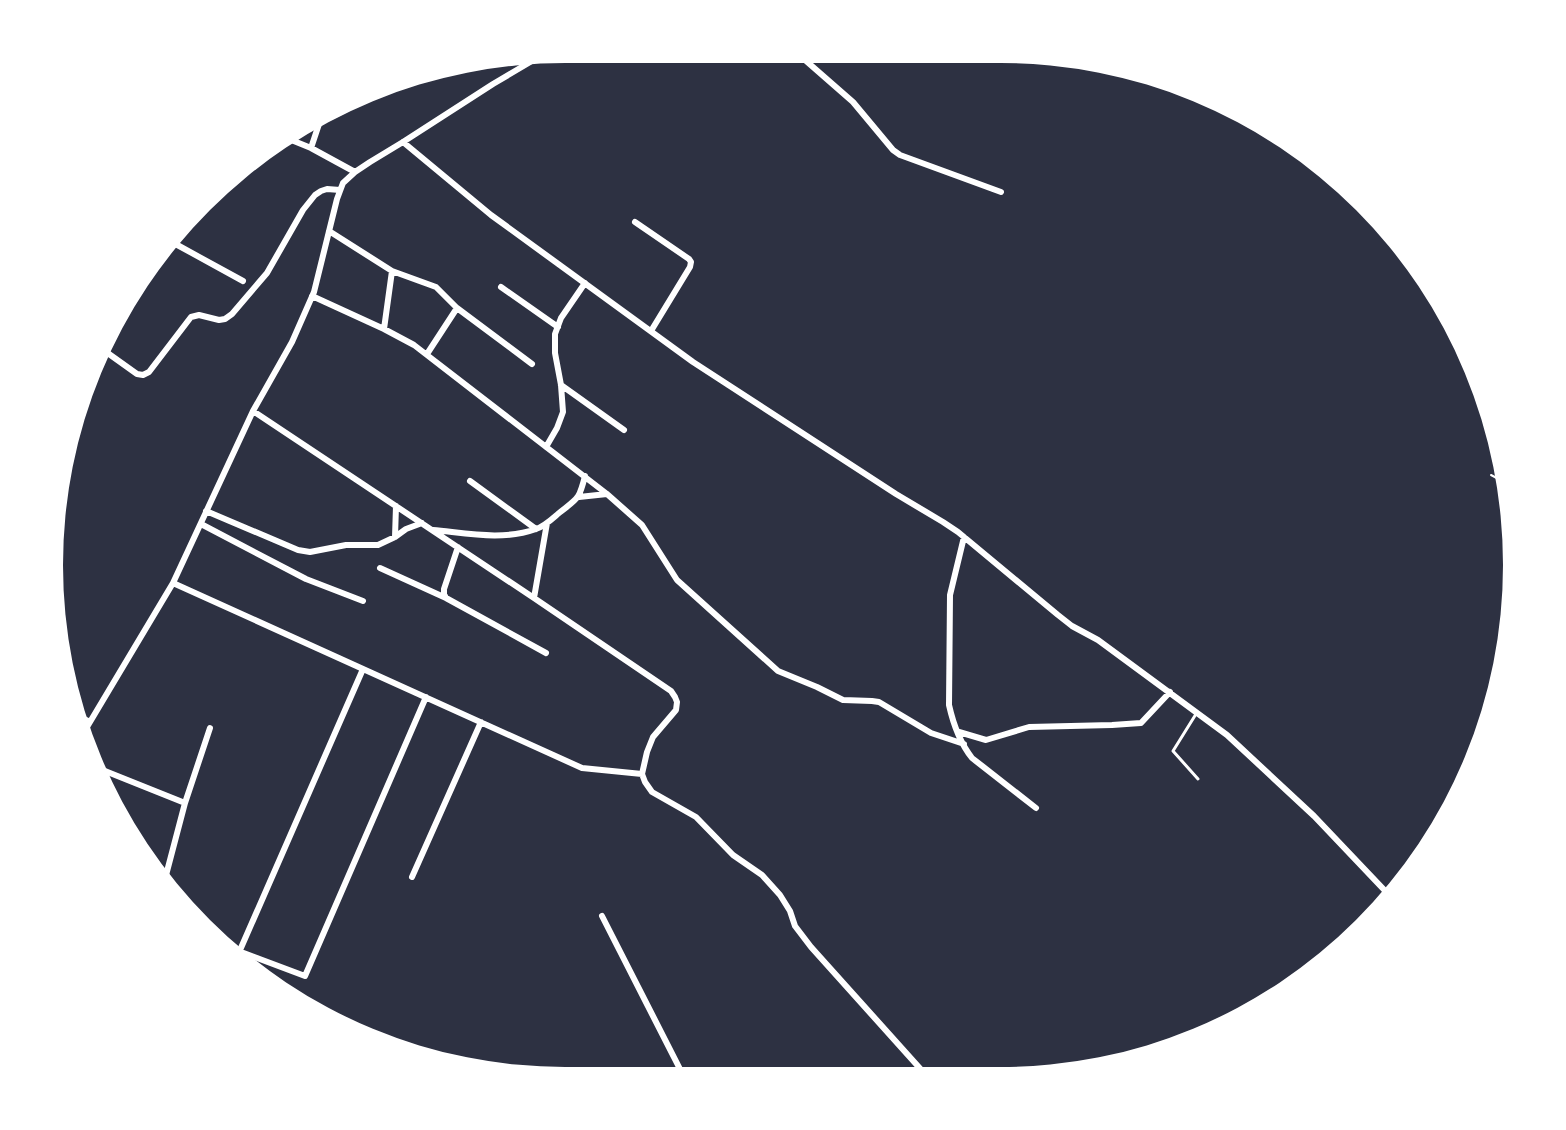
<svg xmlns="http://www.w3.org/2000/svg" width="1566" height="1130" font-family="'Source Sans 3',sans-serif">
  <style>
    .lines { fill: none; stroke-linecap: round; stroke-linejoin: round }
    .path { stroke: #fff; stroke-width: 2 }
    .service { stroke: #fff; stroke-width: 3 }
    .minor { stroke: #fff; stroke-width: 6 }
  </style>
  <rect width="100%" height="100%" fill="#2d3142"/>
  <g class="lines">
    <path class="path" d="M1491,475L1506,483"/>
    <path class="service" d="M1196,714L1173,751L1198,779"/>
    <path class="minor" d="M797,53L853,102L893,150L900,155L1001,192
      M284,137L311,148L355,172
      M403,142L491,215L693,362L896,494L943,522L958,532L1058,615L1072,626L1098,640L1227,735L1314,816L1390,896
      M311,148L320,121
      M635,222L689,259L691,262L690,267L651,331
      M329,231L392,271L436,287L457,308L532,364
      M170,241L243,281
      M501,287L558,327
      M312,296L384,329L414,345L607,494L642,525L677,580L778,671L817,687L843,700L872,701L879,702L931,733L964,744
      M384,329L392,271
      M102,349L137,374L143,375L149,372L191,317L199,315L219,320L225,319L232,314L267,273L303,210L315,195L321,191L327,189L340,190
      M427,354L457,308
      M561,385L624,430
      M253,411L534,598L671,691L675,697L677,702L676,710L653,737L647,752L642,774L645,782L652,792L696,817L733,855L762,875L780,895L790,911L795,926L811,947L925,1074
      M546,447L557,428L563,412L561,385L555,353V334L561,318L585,283
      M470,481L536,529
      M579,497L607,494
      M206,511L298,550L310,552L346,545H378L395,537L406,529L422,523
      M201,524L306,579L363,601
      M433,530C466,533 503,541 536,529C545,526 552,519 559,513C578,498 579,500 585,476
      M395,537L396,506
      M964,537L950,595L949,705C953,723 961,744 972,758L1036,808
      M458,547L444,589V594L446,598L546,653
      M380,568L446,598
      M173,583L582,768L642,774
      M534,598L547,523
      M80,717L90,722
      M84,732L173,583L253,411L292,342L314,292L337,199L343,183L355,172L370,162L403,142L493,84L542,55
      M959,732L986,740L1029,727L1112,725L1141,723L1170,692
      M95,767L185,803
      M412,877L481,722
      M165,879L185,803L210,728
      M602,916L683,1075
      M241,952L305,976L426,697
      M237,957L363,669"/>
  </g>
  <path d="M0 0H1566V1130H0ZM565 63H1001A502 502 0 0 1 1503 565V565A502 502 0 0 1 1001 1067H565A502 502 0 0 1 63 565V565A502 502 0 0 1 565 63Z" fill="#fff" fill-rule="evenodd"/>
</svg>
